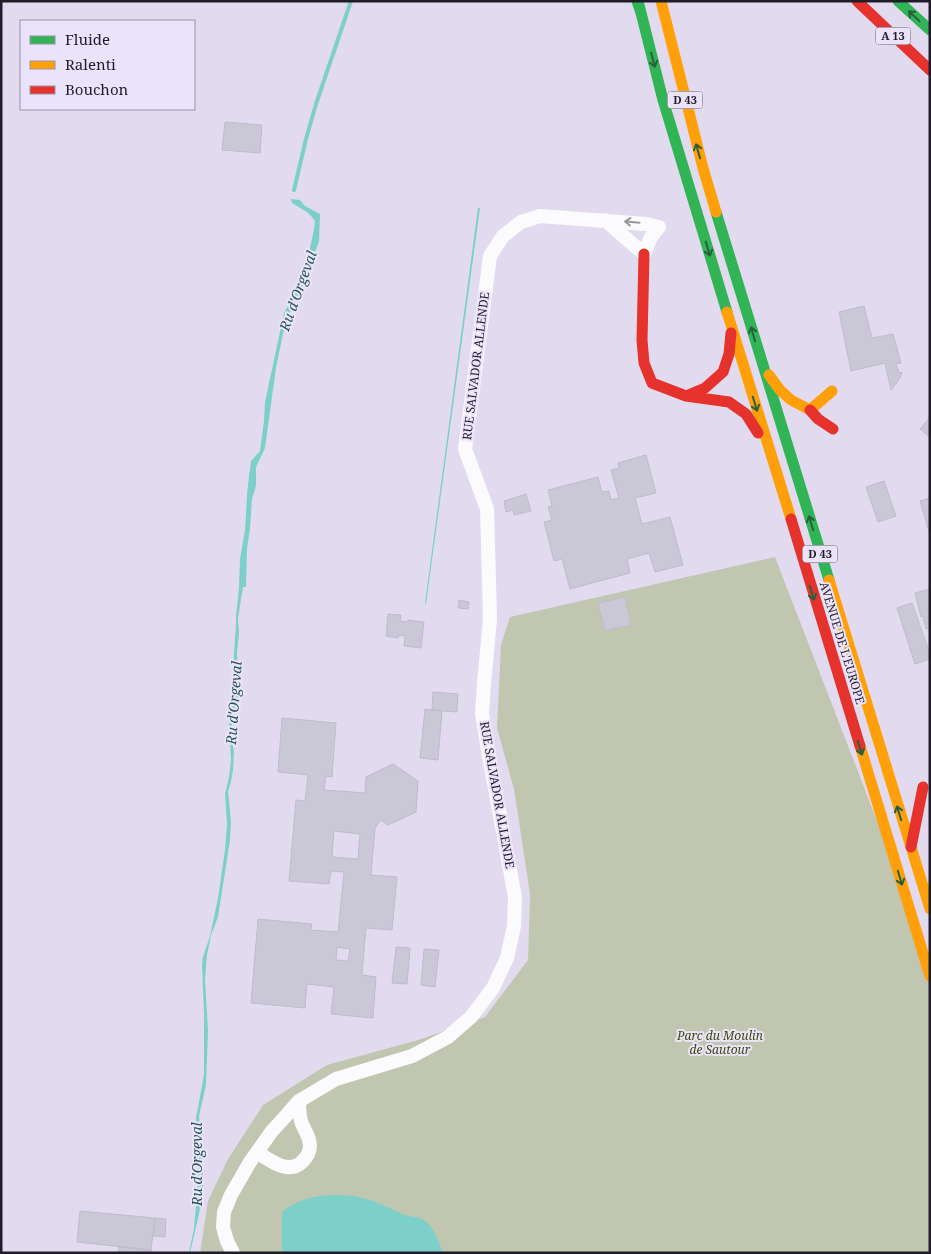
<svg xmlns="http://www.w3.org/2000/svg" width="931" height="1254" font-family="'Noto Serif',serif">
  <style>
    .green { fill: #c1c6b1 }
    .water { fill: #7cd0c9 }
    .lines { fill: none; stroke-linecap: round; stroke-linejoin: round }
    .stream { stroke: #7cd0c9; stroke-width: 4 }
    .building { fill: #cac7d7; stroke: #bebccc; fill-rule: evenodd }
    .street { stroke: #fbfafd; stroke-width: 14 }
    .fast { stroke: #30b455; stroke-width: 11 }
    .slow { stroke: #ff9f0a; stroke-width: 11 }
    .jam { stroke: #e5322d; stroke-width: 11 }
    .oneway { stroke: #28603d }
    .oneway2 { stroke: #99969e }
    .labels { text-anchor: middle; stroke-width: 4; stroke-linejoin: round; paint-order: stroke }
    .shield { fill: #eae3f9; stroke: #5d5868; stroke-width: 1 }
    .shield-label { font-size: 11px; font-weight: bold; fill: #211c2a }
    .street-label { font-size: 12px; fill: #211c2a; stroke: #eae3f9 }
    .park-label { font-size: 12px; font-style: italic; fill: #3d4908; stroke: #eae3f9 }
    .water-label { font-size: 14px; font-style: italic; fill: #24584f; stroke: #eae3f9 }
  </style>
  <rect width="100%" height="100%" fill="#e2dbf0"/>
  <path class="green" d="M775,557L925,945L930,962V1253H200L208,1201L228,1159L263,1105L327,1065L418,1040L485,1017L528,960L530,894L514,789L497,728L501,645L510,617Z"/>
  <path class="water" d="M291,199L300,200L305,206L320,214L319,242L313,257L304,283L288,316L284,329L276,368L265,448L256,467V486L252,499L250,528L247,549L246,587H243L238,618L239,633L237,653L239,692L232,724L231,735L234,752L233,770L231,782L228,791L231,821L230,840L218,917L211,935L207,955L205,979L208,1031L206,1085L199,1116L203,1163V1189L199,1214L190,1253H189L194,1228L198,1183L199,1160L196,1118L204,1075V1013L202,964L203,957L210,936L218,898L225,850L227,824L225,794L229,777L231,760L229,725L235,693L236,683L233,668L236,624V616L239,588L240,559L245,530L247,495L249,476L251,461L260,451L264,421L265,402L284,313L292,299L301,275L309,253L314,229L315,221L311,216L307,212L292,203Z
    M478,208H480L426,604L425,603Z
    M331,1195C341,1195 352,1195 362,1198C377,1201 391,1209 405,1215C411,1217 418,1216 424,1220C434,1227 439,1242 443,1253H282V1212C297,1200 312,1196 331,1195Z"/>
  <g class="lines">
    <path class="stream" d="M294,190L306,139L316,104L351,1"/>
  </g>
  <path class="building" d="M225,122L262,125L260,153L222,150Z
    M864,306L872,338L893,334L901,363L896,364L899,373L902,372L900,378L891,390L885,363L851,371L839,312Z
    M930,417V437L920,429Z
    M646,455L656,493L635,498L642,524L670,517L683,565L655,572L649,553L627,559L630,573L570,589L562,559L554,561L544,522L552,520L548,507L552,506L548,490L598,477L602,492L609,491L611,500L619,498L611,470L619,468L618,463Z
    M884,481L896,516L878,522L866,487Z
    M526,494L531,511L514,515L513,510L506,512L504,501Z
    M930,498V535L920,501Z
    M930,589V628L926,629L923,616L921,617L915,593Z
    M625,597L631,625L605,631L598,603Z
    M459,600L469,602L468,609L458,608Z
    M912,603L930,654V659L915,664L897,608Z
    M388,614L401,615L400,621L407,622L408,620L424,622L421,648L404,646L405,636L399,635L398,638L386,636Z
    M433,692L458,694L457,712L432,710Z
    M425,709L442,711L438,760L420,758Z
    M282,718L336,723L332,777L326,776L324,790L365,793L366,777L393,764L418,781L416,812L388,825L381,820L375,828L371,875L397,877L392,930L366,928L362,975L376,977L373,1018L331,1014L334,987L307,984L305,1008L251,1003L258,919L312,924L311,930L338,932L344,872L331,871L329,884L289,881L296,800L305,801L308,775L278,772ZM334,831L360,834L358,859L332,857ZM337,947L350,949L348,961L336,960Z
    M396,947L410,948L407,984L392,983Z
    M424,949L439,950L435,987L421,985Z
    M80,1211L155,1218L151,1250L77,1242Z
    M155,1218L166,1219L165,1237L153,1236Z
    M119,1247L151,1250V1253H118Z"/>
  <g class="lines">
    <path class="street" d="M257,1152C269,1160 288,1175 302,1162C306,1158 310,1152 310,1146C310,1137 305,1131 302,1124C299,1116 299,1109 299,1101
      M233,1253L227,1241L223,1227L224,1212L231,1195L250,1162L272,1131L284,1118L299,1101L336,1079L412,1056L448,1037L471,1017L493,988L507,958L514,926L515,897L489,756L482,713L484,683L490,619L487,509L465,449L490,256L503,236L521,222L540,216L646,224L659,227L651,237L644,254L605,220"/>
    <path class="fast" d="M637,1L641,13
      M638,1L663,100L727,312
      M898,1L930,30
      M716,212L829,580"/>
    <path class="slow" d="M661,1L703,168L716,212
      M727,312L791,519
      M769,375L780,390L791,400L810,410L832,391
      M829,580L930,909
      M860,746L930,976"/>
    <path class="jam" d="M857,1L930,70
      M644,254L642,340L644,363L652,383L686,396L729,402L746,414L758,433
      M686,396L705,388L723,372L729,354L731,333
      M810,410L818,419L833,429
      M791,519L860,746
      M911,847L923,787"/>
  </g>
  <defs><path id="oneway-shaft" d="M-6 0H5M1.5-3L5.5 0L1.5 3" fill="none" stroke-width="1.6" stroke-linecap="round" stroke-linejoin="round" transform="scale(1.25)"/></defs>
  <g class="oneway">
    <use href="#oneway-shaft" transform="translate(914 16) rotate(-137)"/>
    <use href="#oneway-shaft" transform="translate(653 60) rotate(75)"/>
    <use href="#oneway-shaft" transform="translate(698 151) rotate(-106)"/>
    <use href="#oneway-shaft" transform="translate(708 249) rotate(73)"/>
    <use href="#oneway-shaft" transform="translate(753 334) rotate(-106)"/>
    <use href="#oneway-shaft" transform="translate(755 404) rotate(73)"/>
    <use href="#oneway-shaft" transform="translate(811 523) rotate(-107)"/>
    <use href="#oneway-shaft" transform="translate(812 593) rotate(73)"/>
    <use href="#oneway-shaft" transform="translate(860 748) rotate(73)"/>
    <use href="#oneway-shaft" transform="translate(899 813) rotate(-107)"/>
    <use href="#oneway-shaft" transform="translate(900 878) rotate(73)"/>
  </g>
  <use class="oneway2" href="#oneway-shaft" transform="translate(632 222) rotate(-175)"/>
  <g class="labels">
    <g class="shield">
      <rect x="875.5" y="27.5" width="35" height="17" rx="4"/>
      <rect x="667.5" y="91.5" width="35" height="17" rx="4"/>
      <rect x="802.5" y="545.5" width="35" height="17" rx="4"/>
    </g>
    <g class="shield-label">
      <text x="893" y="40">A 13</text>
      <text x="685" y="104">D 43</text>
      <text x="820" y="558">D 43</text>
    </g>
    <g class="street-label">
      <text transform="translate(476 366) rotate(-83)" y="4">RUE SALVADOR ALLENDE</text>
      <text transform="translate(842 643) rotate(73)" y="4">AVENUE DE L'EUROPE</text>
      <text transform="translate(497 795) rotate(80)" y="4">RUE SALVADOR ALLENDE</text>
    </g>
    <g class="park-label">
      <text x="720" y="1040">Parc du Moulin<tspan x="720" dy="14">de Sautour</tspan></text>
    </g>
    <g class="water-label">
      <text transform="translate(298 291) rotate(-70)" y="5">Ru d'Orgeval</text>
      <text transform="translate(234 703) rotate(-86)" y="5">Ru d'Orgeval</text>
      <text transform="translate(197 1164) rotate(-90)" y="5">Ru d'Orgeval</text>
    </g>
  </g>
  <rect width="931" height="1254" fill="none" stroke="#211c2a" stroke-width="5"/>
  <rect x="20" y="20" width="175" height="90" fill="#eae3f9" stroke="#9a93a6"/>
  <rect x="30" y="36" width="25" height="8" fill="#30b455" stroke="#9a93a6"/>
  <text x="65" y="45" font-size="15" fill="#211c2a">Fluide</text>
  <rect x="30" y="61" width="25" height="8" fill="#ff9f0a" stroke="#9a93a6"/>
  <text x="65" y="70" font-size="15" fill="#211c2a">Ralenti</text>
  <rect x="30" y="86" width="25" height="8" fill="#e5322d" stroke="#9a93a6"/>
  <text x="65" y="95" font-size="15" fill="#211c2a">Bouchon</text>
</svg>
